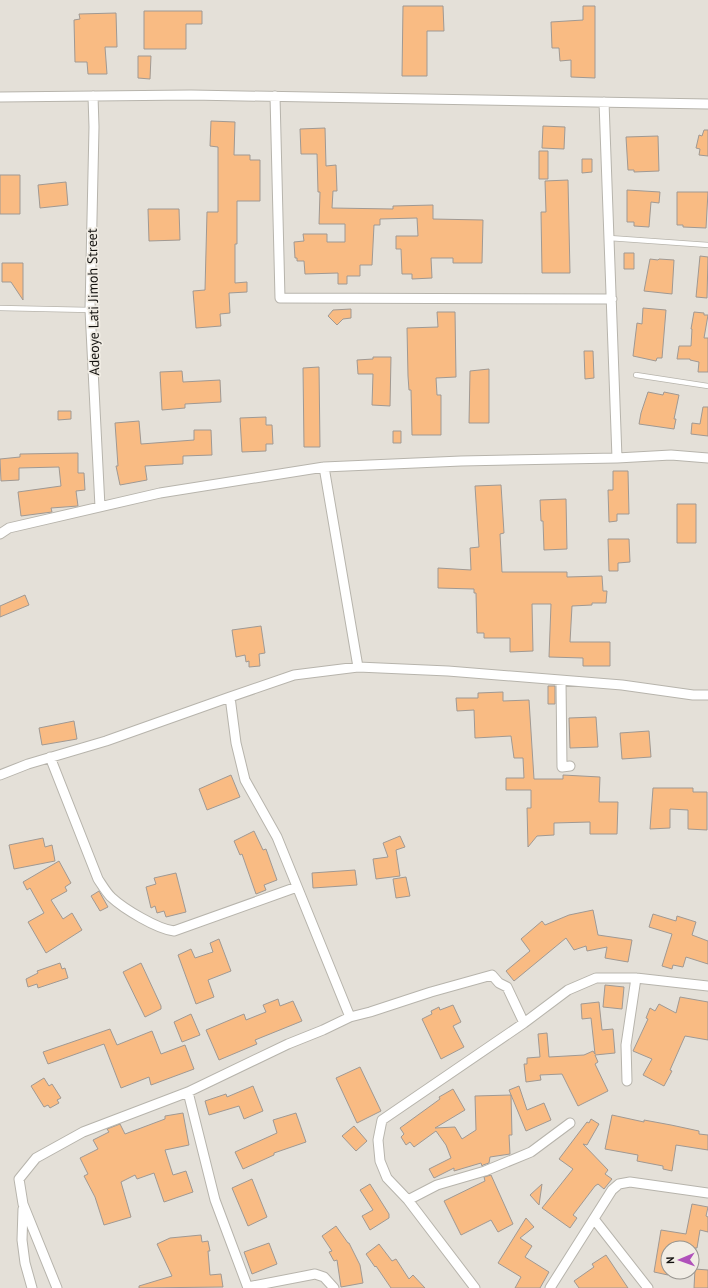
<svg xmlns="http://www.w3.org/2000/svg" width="708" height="1288" font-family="'PT Sans',sans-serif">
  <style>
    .building { fill: #f9bb83; stroke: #a09993 }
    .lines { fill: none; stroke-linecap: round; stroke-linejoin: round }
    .service-casing { stroke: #b7b4ac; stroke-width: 6 }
    .minor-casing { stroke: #b7b4ac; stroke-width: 11 }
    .service { stroke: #fff; stroke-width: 4.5 }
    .minor { stroke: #fff; stroke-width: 9 }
    .labels { text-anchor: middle; stroke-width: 3.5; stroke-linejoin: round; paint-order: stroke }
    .street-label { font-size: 14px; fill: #13120f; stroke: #f1ede5 }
  </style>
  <rect width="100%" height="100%" fill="#e4e0d8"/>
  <path class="building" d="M403,6H443L444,31H427V76H402Z
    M583,6H595V78L571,77V60L560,61L559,48H552L551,22L583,20Z
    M144,11H202V24H186V49H144Z
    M116,13L117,47H105L107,74H88L87,62H75L74,20L80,19L79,14Z
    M138,56H151L150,79L138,78Z
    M211,121L235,122L234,155H250V160H260V201H237V244H235V283L247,282V292L229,293L230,313L220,314L221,326L196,328L193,291L205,290L207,212H218V147L210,146Z
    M543,126L565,127L564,149L542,148Z
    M325,128L326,166L336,165L337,191H333L332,208L393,209V206L433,205V219L483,220L482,263H453V258H431L432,278L412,279V274H402L401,249H396V236H418L417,218L380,219V225H374L372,265H360V276H347V284H338V273L305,274L304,261H297V258H295L294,242L304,241L303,234H327V242H345V224H319L320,192H318L317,154H301L300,129Z
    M704,130H708V156L699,155L700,149L696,148L699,135L702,136Z
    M658,136L659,171L634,172V170H628L626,137Z
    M539,151H548V179H539Z
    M582,159H592V172L582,173Z
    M0,175H20V214H0Z
    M568,180L570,273H542L541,212H546L545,181Z
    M66,182L68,205L40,208L38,185Z
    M627,190L660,192L659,203L651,202L649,227L634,226V222H627Z
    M677,192H708L706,228L683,227V225H677Z
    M148,209H179L180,240L149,241Z
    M624,253H634V269H624Z
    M700,256L708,257L707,298L696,297Z
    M650,259L658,260L659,259L674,260L672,294L644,291Z
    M2,263H23V300L11,282H2Z
    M643,308L666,310L662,358H657L656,361L633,356L637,323L642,324Z
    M351,309V318L343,319L337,325L328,316L333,310Z
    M437,312H455L456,377L436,378L437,395H441V435H412L411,390H409L408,376L407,328L438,327Z
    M694,312L704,313V315H708L704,338H708V372H698L699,362L690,360V359H677L679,346H691L692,329H691Z
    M584,351H593L594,378L585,379Z
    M373,357H391L390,406L372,405L373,374H358L357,360L373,359Z
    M319,367L320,447H304L303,368Z
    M489,369V423H469L470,371Z
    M182,371L183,382L220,380L221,402L185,404V408L162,410L160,372Z
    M648,392L663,395L664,392L679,395L674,419H676L674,429L639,424L641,413Z
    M703,407H708V436L691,434L692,423L700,424Z
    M58,411H71V419L58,420Z
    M266,417V425H272L273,444H266V451L242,452L240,418Z
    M139,421L141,444L194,440V430H211L212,455L183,456V464L145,466L147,480L120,485L116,466H118L115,423Z
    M393,431H401V443H393Z
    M78,453V473H84L85,490L76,491L78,506L51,508L52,512L21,516L18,492L61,486L59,467L19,468V480L1,481L0,459L20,457V454Z
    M613,471H628L629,514H617V521L609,522L608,490H613Z
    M501,485L504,533L500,534L502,572H567V577L602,576L603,591H607L606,603H592V605L572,606L570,642H610V666H583V658L549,657L551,604H532L533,651L510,652V638H484V633H477L476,593H474V589L438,588V568L471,570L470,548L479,547L475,486Z
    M566,499L567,549L544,550L543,521H541L540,500Z
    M677,504H696V543H677Z
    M608,539H629L630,562L618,563V571H609Z
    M25,595L29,605L0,617V606Z
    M261,626L265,653L259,654L260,666L249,667V661L246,662L245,655L236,657L232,630Z
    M548,686H555V704H548Z
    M503,692V701L529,700L534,779H563V775L600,777L599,802H618L617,834H590V822L554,823V835L537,836L528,847L527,808H531V790H506V778H524L523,758H514L511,736L475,738L474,710L457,711L456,698H478V693Z
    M596,717L598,747L570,748L569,718Z
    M74,721L77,739L42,745L39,728Z
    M649,731L651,757L622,759L620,733Z
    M231,775L240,797L207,810L199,789Z
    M653,788H693V792H707V830L688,829V810L670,809V828L650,829Z
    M254,831L263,850L266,849L277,880L264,885L266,890L256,894L242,854L240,855L234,841Z
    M400,836L405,847L396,850L400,876L376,879L373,859L388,857L383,843Z
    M43,838L45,847L52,845L55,861L14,869L9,845Z
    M59,861L71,883L65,887L67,891L51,900L63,919L72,913L82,930L46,953L28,922L44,913L30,888L27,890L23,882Z
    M355,870L357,885L313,888L312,873Z
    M176,873L186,912L166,917L164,911L157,913L155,906L151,908L146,887L156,884L154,878Z
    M406,877L410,896L396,898L393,879Z
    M99,891L108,907L100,911L91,896Z
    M593,910L598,935L632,940L628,962L605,958L607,947L587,951L586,946L574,950L566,938L514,981L506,971L530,951L521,939L542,921L545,925L569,915Z
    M653,914L676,921L677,916L696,922L692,935L708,941V964L686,957L683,967L673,965L672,969L662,966L672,934L649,927Z
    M219,939L231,971L208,980L214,997L196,1004L178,955L191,949L195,958L213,952L210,943Z
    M60,963L62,969L65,968L68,978L38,988L37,984L28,987L26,979L38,973L37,971Z
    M141,963L161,1006V1009L145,1017L123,972Z
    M605,985L624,987L622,1009L603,1007Z
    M680,997L708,1002V1040L685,1036L670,1070L672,1071L664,1086L643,1075L652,1059L633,1051L648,1019L646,1018L650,1008L655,1011L659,1004L676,1013Z
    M278,999L280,1006L293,1001L302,1021L255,1040L257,1044L219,1060L206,1030L244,1014L246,1020L266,1012L263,1005Z
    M599,1002L602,1030L613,1029L615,1053L595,1055L598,1062L595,1064L608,1091L578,1106L562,1074L540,1075L541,1080L526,1082L524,1064H527V1058L540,1057L538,1034L547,1033L549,1057L584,1055L593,1051L595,1054L591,1018L582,1019L581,1004Z
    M453,1005L461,1022L453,1026L464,1047L441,1059L422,1019L432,1014L431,1011L439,1007L440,1010Z
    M191,1014L200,1035L182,1042L174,1022Z
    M110,1029L117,1045L152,1031L161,1054L185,1045L194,1069L151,1085L149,1077L121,1088L104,1044L48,1064L43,1052Z
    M360,1067L381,1111L357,1123L336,1078Z
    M44,1078L49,1086L52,1084L61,1098L57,1100L59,1103L50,1108L48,1105L44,1107L31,1086Z
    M253,1086L263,1111L244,1119L239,1106L209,1115L205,1101L226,1094L227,1097Z
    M519,1086L527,1110L544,1103L551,1120L526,1131L509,1090Z
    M453,1089L465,1110L435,1128L455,1127L462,1139L476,1130L475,1096L511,1095L512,1135H509L510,1154L490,1157L489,1163L483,1165L482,1166L481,1163L454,1171V1168L434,1178L429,1169L451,1158L446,1145L436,1131L414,1147L410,1142L406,1145L401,1137L404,1134L400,1128L440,1099L439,1097Z
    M183,1113L189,1145L165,1150L173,1175L186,1171L193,1192L164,1202L154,1173L137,1179L135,1175L121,1182L131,1217L104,1225L95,1197L84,1176L88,1174L80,1158L98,1149L93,1140L109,1132L107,1129L120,1124L125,1134L165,1119V1116Z
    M296,1113L306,1142L274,1153V1155L243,1169L235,1152L277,1133L273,1120Z
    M612,1115L644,1122V1120L671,1125L699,1131V1134L708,1135V1150L676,1145L672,1171L663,1169V1166L637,1161L638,1155L605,1149Z
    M591,1119L599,1124L587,1145L583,1144L608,1170L605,1174L612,1179L604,1189L598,1184L595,1186L573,1215L577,1218L570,1228L542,1208L573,1169L559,1159L587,1122L589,1123Z
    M354,1126L367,1141L356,1151L342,1136Z
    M491,1175L513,1224L498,1232L491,1220L461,1235L444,1201L485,1181L484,1177Z
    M252,1179L267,1217L248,1226L232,1188Z
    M370,1184L389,1214V1218L370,1230L362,1216L373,1210L360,1190Z
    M542,1184L539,1205L530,1195Z
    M692,1204L708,1207L706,1216L708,1217V1232L700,1230L697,1248H668V1275L654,1272L661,1230L686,1234Z
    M526,1218L534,1227L520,1238L532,1246L525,1257L549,1272L540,1288H515L521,1277L498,1263Z
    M336,1226L348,1243H349L360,1265L363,1283L341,1287L337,1260L334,1261L329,1252L332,1251L322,1236Z
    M201,1235L202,1242L208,1241L210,1251H208L210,1275L221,1274L223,1287L139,1288V1286L172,1276L157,1244L170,1238Z
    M269,1243L277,1264L252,1274L244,1252Z
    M379,1244L392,1261L396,1259L409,1279L413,1275L425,1288H391L376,1266L375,1267L366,1254Z
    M606,1255L628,1288H579L574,1281L594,1267L592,1264Z
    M695,1269L708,1270V1288H694Z"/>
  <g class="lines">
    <defs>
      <path id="service" d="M609,238L708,245
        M0,308L90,310
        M636,375L708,386"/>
      <path id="minor" d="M93,96L94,127L90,310L100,507
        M275,96L280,298L612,299
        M0,97L191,95L708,104
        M604,102L617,458
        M0,534L9,528L160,493L324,467
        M358,667L324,467L461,461L617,458L671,455L708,458
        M561,681L562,767L570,766
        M50,757L98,879C102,885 106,892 111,897C124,909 157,929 174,931L297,887
        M0,775L28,764L106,741L230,697
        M350,1017L277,837L245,780L236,743L230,697L294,675L358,667L448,671L622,685L693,695H708
        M627,1081L626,1045L636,978
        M188,1092L215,1200L248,1288
        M408,1200L437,1185L485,1171L531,1152L570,1123
        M23,1209L22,1240L25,1263L32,1288
        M594,1219L648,1288
        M248,1287L315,1274L324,1277L334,1288
        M57,1288L23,1204L19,1179L36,1158L83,1132L188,1092L288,1044L323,1030L350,1017L370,1012L431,992L492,975L499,983L507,987L524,1023
        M475,1288L408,1200L387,1178L380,1161L378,1140L382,1120L524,1023L568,990L596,978H636L708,986
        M550,1288L612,1190L619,1184L630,1182L708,1193"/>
    </defs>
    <use href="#service" class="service-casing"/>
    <use href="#minor" class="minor-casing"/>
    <use href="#service" class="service"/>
    <use href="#minor" class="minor"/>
  </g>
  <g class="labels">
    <g class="street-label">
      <text transform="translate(93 302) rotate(-91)" y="5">Adeoye Lati Jimoh Street</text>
    </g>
  </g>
  <g transform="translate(680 1260) rotate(268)"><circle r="19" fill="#f1ede5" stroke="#98958f"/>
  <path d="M0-3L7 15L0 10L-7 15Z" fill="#b051ba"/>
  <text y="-6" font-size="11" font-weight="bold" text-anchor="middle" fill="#13120f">N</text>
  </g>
</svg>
